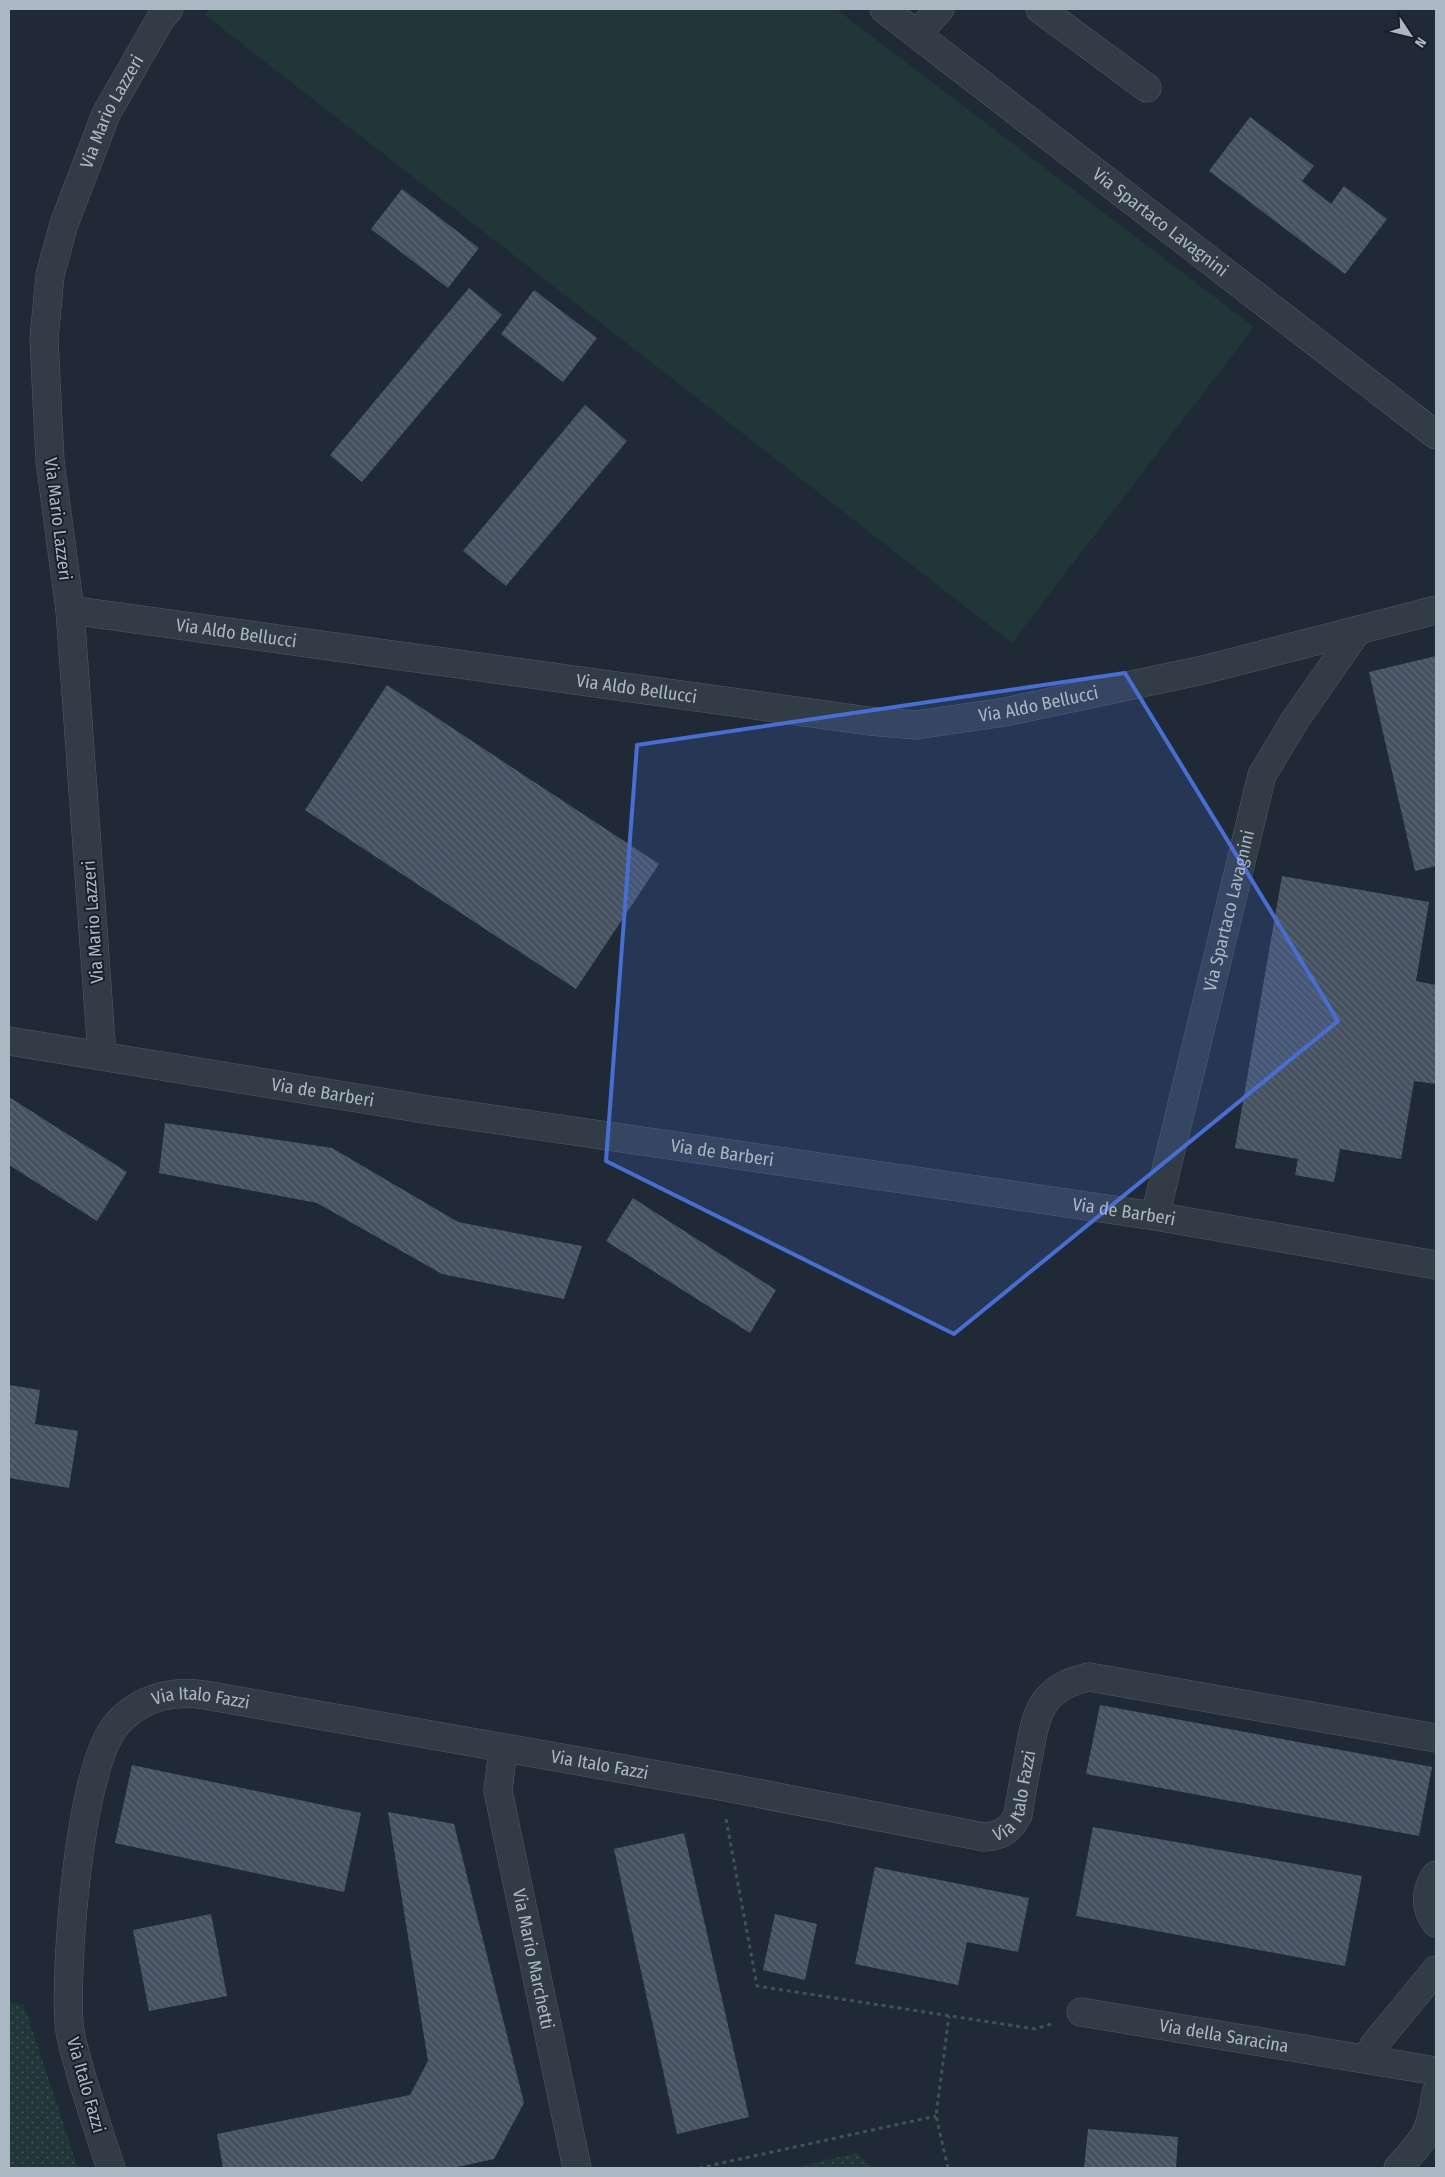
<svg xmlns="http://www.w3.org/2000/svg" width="1445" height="2177" font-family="'Fira Sans Condensed',sans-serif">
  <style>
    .grass { fill: url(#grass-dots) }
    .pitch { fill: #213637 }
    .building { fill: url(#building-back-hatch) }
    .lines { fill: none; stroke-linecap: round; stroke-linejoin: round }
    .minor-casing { stroke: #505a65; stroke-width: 29 }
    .path { stroke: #3e5355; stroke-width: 3; stroke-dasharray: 4 4; stroke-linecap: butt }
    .minor { stroke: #323c47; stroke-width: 28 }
    .marked { fill: #486ed2; fill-opacity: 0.2; stroke: #486ed2; stroke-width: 4; stroke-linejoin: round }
    .labels { text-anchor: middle; stroke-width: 4; stroke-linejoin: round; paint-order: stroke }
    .street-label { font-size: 18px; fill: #acb7c4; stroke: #18212b }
  </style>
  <defs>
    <pattern id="grass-dots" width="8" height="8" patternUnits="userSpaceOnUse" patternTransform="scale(1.25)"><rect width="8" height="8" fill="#213637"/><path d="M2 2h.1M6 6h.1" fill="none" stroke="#3f5152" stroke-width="1.8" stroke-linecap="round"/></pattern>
    <pattern id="building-back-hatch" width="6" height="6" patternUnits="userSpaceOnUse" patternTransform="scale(1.25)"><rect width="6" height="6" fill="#455160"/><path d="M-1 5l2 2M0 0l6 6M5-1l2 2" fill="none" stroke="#5d6875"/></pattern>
  </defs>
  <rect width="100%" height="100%" fill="#1f2a36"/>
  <path class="grass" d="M9,2003L24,2005L78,2168H9Z
    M857,2153L872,2168H791Z"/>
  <path class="pitch" d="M210,9H836L1254,327L1012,643L205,15Z"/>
  <path class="building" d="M1250,117L1314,166L1302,181L1331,204L1344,186L1387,219L1345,274L1209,171Z
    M402,189L479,248L448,288L371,229Z
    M469,288L502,315L362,482L330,455Z
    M534,290L597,338L563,382L501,334Z
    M585,405L627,441L506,586L463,551Z
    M1436,656V866L1415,871L1369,672Z
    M387,685L659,864L576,989L305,810Z
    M1282,876L1429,902L1416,981L1436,985V1084L1414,1081L1401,1159L1340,1149L1334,1182L1295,1175L1298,1159L1235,1148Z
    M9,1097L127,1172L97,1221L9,1165Z
    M165,1123L332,1148L458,1222L582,1246L564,1299L442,1274L317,1203L159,1173Z
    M633,1198L776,1290L750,1333L606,1241Z
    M9,1385L40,1390L35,1424L78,1431L69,1488L9,1478Z
    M1100,1705L1432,1767L1419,1836L1086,1774Z
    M132,1765L361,1813L344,1892L115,1843Z
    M388,1812L454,1824L524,2103L494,2159L453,2168H223L217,2134L410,2095L428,2061Z
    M1093,1827L1362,1876L1345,1966L1076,1916Z
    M684,1833L749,2117L677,2134L614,1849Z
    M875,1867L1029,1898L1018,1952L967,1942L958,1985L855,1964Z
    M211,1914L227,1996L149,2011L133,1930Z
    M775,1914L817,1924L805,1980L763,1970Z
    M1088,2129L1178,2137L1176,2168H1084Z"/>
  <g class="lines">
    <defs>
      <g id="minor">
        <path id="s1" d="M884,9L1436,435"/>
        <path d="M1040,9L1147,88"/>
        <path d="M917,34L940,9"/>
        <path id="s2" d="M70,610L869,721L916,725L1005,712L1203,670L1436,610"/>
        <path id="s3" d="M9,1041L430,1110L1155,1216L1436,1265"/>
        <path id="s4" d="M102,1055L70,610L50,461L44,339L50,275L64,224L106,114L161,18L169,9"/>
        <path id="s5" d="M1155,1216L1262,775L1295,720L1358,630"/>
        <path id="s6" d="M503,1749L498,1791L577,2168"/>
        <path d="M1436,1875C1425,1890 1424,1908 1436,1923"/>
        <path id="s7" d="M1081,2012L1436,2071"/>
        <path d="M1368,2058L1374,2045L1436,1970"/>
        <path id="s8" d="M111,2168C100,2137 91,2106 81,2075C77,2058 70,2040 69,2023C65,1964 79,1767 117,1724C140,1698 172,1690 205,1695L720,1786L984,1837C1001,1836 1010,1830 1018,1815C1021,1795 1025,1774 1029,1754C1036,1712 1042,1687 1089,1677L1436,1738"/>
        <path d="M1398,2168C1425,2138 1430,2134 1436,2093"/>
      </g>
    </defs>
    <use href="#minor" class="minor-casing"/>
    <path class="path" d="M726,1819L757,1986L1035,2029L1051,2024
      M699,2168L936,2116
      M948,2168L936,2116L949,2016"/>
    <use href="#minor" class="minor"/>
  </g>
  <path class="marked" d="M1125,673L1338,1021L954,1334L606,1161L637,745Z"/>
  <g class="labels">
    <g class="street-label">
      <text dy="6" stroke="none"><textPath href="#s4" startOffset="958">Via Mario Lazzeri</textPath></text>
      <text dy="6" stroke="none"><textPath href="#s1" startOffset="349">Via Spartaco Lavagnini</textPath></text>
      <text transform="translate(58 519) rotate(83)" y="6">Via Mario Lazzeri</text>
      <text dy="6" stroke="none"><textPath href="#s2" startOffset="168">Via Aldo Bellucci</textPath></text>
      <text dy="6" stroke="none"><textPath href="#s2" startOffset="572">Via Aldo Bellucci</textPath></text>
      <text dy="6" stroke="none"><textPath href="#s2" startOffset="978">Via Aldo Bellucci</textPath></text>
      <text dy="6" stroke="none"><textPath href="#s5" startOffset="314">Via Spartaco Lavagnini</textPath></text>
      <text transform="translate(93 922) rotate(-94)" y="6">Via Mario Lazzeri</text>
      <text dy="6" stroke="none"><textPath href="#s3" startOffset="318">Via de Barberi</textPath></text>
      <text dy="6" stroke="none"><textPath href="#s3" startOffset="722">Via de Barberi</textPath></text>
      <text dy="6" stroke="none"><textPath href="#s3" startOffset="1128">Via de Barberi</textPath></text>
      <text dy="6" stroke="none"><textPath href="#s8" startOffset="550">Via Italo Fazzi</textPath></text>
      <text dy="6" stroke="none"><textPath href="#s8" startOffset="955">Via Italo Fazzi</textPath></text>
      <text dy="6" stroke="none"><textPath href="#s8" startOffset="1405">Via Italo Fazzi</textPath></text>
      <text dy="6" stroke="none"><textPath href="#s6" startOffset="214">Via Mario Marchetti</textPath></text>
      <text dy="6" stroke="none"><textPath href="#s7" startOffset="145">Via della Saracina</textPath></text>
      <text transform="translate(86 2085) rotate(74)" y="6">Via Italo Fazzi</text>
    </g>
  </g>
  <rect width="1445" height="2177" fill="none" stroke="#acb7c4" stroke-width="20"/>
  <g transform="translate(1410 35) rotate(125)" stroke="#18212b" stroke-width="4" paint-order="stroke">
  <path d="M0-4L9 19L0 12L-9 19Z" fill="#acb7c4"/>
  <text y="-8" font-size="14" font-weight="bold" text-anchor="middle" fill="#acb7c4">N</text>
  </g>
</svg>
